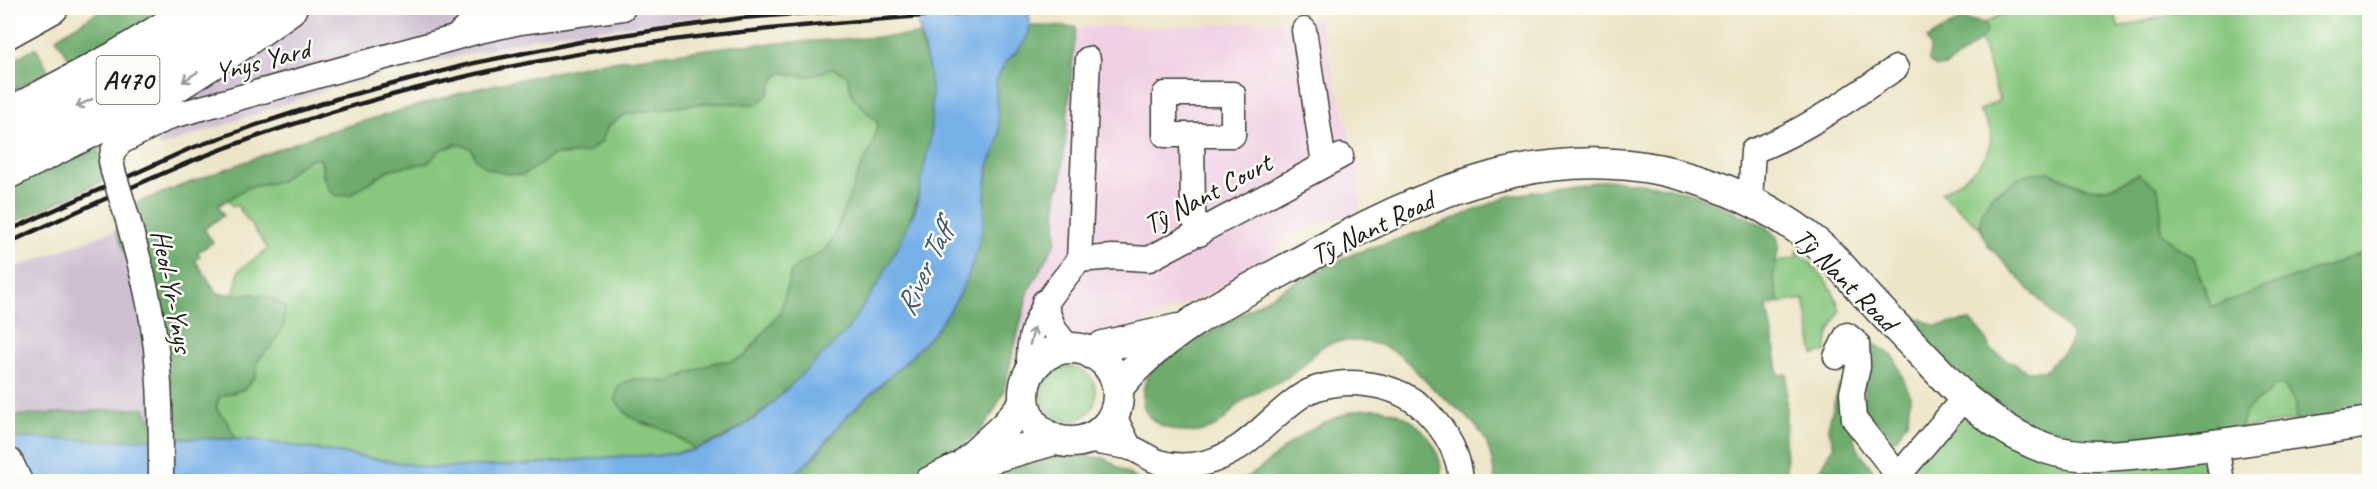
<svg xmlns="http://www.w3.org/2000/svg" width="2377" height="489" font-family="Caveat,sans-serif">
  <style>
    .built { fill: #f0d0e4 }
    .industrial { fill: #cebed1 }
    .green { fill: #87c77e; stroke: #52724d; stroke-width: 1.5 }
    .forest { fill: #6dac6d; stroke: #446444; stroke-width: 1.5 }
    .water { fill: #77b0e7; stroke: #4a6682; stroke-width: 1.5 }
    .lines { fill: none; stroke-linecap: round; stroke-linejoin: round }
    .minor-casing { stroke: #3b3a36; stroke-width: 27 }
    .major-casing { stroke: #3b3a36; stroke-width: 33 }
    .highway-casing { stroke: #3b3a36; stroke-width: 36 }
    .minor { stroke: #fff; stroke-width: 24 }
    .major { stroke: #fff; stroke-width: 30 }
    .highway { stroke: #fff; stroke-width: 33 }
    .rail { stroke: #1c1c1c; stroke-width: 4.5 }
    .minor-bridge-casing { stroke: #3b3a36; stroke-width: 27; stroke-linecap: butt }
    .minor-bridge { stroke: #fff; stroke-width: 24 }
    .oneway { stroke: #999 }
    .labels { text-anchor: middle; stroke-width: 5; stroke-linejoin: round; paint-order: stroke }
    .shield { fill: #fdfcf7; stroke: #605f5e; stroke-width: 1.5 }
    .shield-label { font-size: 27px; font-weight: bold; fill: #1c1c1c }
    .street-label { font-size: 28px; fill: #1c1c1c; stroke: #fdfcf7 }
    .water-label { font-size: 30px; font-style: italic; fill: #40576d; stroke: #fdfcf7 }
  </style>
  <rect width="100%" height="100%" fill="#fdfcf7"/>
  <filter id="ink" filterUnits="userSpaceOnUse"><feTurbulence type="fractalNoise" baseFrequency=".0167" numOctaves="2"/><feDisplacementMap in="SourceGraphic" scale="12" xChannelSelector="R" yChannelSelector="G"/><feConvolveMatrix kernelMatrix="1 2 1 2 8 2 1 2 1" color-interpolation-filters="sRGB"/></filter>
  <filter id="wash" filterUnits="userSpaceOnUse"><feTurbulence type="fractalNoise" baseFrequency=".008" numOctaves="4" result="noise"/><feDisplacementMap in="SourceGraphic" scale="24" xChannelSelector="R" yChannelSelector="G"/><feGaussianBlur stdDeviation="1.35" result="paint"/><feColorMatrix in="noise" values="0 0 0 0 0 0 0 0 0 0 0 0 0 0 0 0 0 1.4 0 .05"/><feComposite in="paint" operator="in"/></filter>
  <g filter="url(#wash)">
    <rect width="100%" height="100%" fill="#ede5c7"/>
    <path class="built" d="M1319,19L1361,178L1360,210L1296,232L1256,268L1230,283L1159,316L1101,338H1055L1014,347L1029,290L1056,241L1057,189L1061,185L1076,27L1120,26L1147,28Z"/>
    <path class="industrial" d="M312,8H759L622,27L557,33L438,61L340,85L159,147L152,112L200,90L268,42Z
      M116,230L128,261L149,344L154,428L8,424V270Z"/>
    <path class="green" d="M2012,8H2113L2119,28L2193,8H2369V251L2211,307L2193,257L2173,244L2161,232V211L2137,174L2108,189H2089L2049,172L2027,174L1991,195L1980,224L1981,229L1941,193C1963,181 1999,158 1989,127C1987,122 1982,116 1979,111L1999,100L1981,40L1986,31L1985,23Z
      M832,68L847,75L853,97L878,123L872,147L860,169L834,237L823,252L798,265L791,272L781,311L745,356L732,361L716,362L668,382L651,380L641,423L664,429L696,449L656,456H625L521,465L431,468L317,449L236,439L227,421L216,409L219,397L244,389L257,361L273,344L254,293L233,296L239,270L268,249L237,205L233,207L228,199L246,188L281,181L295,168L311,158L321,159L323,178L370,182L390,169L428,163L440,150L458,144L471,148L476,159L541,164L552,155H569L601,142L608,126L626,114L705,103L757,104L768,95L774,80L782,72C804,78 811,78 832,68Z
      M1797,250C1816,268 1833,284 1840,310L1829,333L1826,352L1814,355L1804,299L1779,303L1773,277L1776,263L1797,257Z
      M1042 394a27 27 0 1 1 54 0a27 27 0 1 1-54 0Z
      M2284,385L2296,404V420L2240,429C2247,397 2257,408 2274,386Z
      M1964,398L2216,445L2208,468L2133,482H1982L1916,476L1899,472Z"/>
    <path class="forest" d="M104,8H163L134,27L71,61L56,38Z
      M1961,19L1985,23L1986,31L1981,40L1946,66L1936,67L1929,61L1930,47L1927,39Z
      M1030,26L1076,27L1061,185L1057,190L1056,241L1029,290L1003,393L992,415L980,431L953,452L921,472L924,481L779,482L813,459L845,418L906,362L937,329L957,299L980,238L989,165L998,142L996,82L1005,63L1017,52L1026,38Z
      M919,35C925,55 932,76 932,97C935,181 897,268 846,333C832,350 813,365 797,381C763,412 740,433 696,449C685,443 674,433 663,429C639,420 630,423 615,399L619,385L633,379L668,382L716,362L732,361L745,356L781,311L791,272L798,265L823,252L834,237L860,169L872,147L878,123L853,97L847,75L832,68C811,78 804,78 782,72L774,80L768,95L757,104L705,103L626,114L608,126L601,142L587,153L552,155L541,164L523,175L505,174L487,168L476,159L471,148L457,144L440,150L428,163L390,169L350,195L335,196C323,184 324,175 321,159L311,158L295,168L281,181L246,188L218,206L224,215L204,229L213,242L197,253L200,257L195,260L217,293C241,298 266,288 285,308L284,325L273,344L257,361L256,376L244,389L219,397L216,409L227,421L236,439L177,438L109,441L11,438L8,429V416L145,408L153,426L149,344L128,261L116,230L128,220L138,202L316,135L478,88L598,63L667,54L740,45Z
      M36,47L49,72L8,92V63Z
      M97,142L104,181L8,225V185Z
      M2049,172C2086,190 2100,198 2137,174L2158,188L2161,211V232L2173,244L2193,257L2211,307L2369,251V425L2296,420V404L2284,385L2274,386C2257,408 2247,397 2240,429L2109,447L2046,434L2004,412L1983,393L1939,364L1916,329L1913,316L1936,326L1969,320L1980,330L1992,351L2027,371H2044L2070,345L2071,334L1987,244C1972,216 1984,200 2009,185C2015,181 2022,175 2030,174C2036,172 2043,173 2049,172Z
      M1606,180L1649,184L1694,193L1763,225L1777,237L1779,245L1773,277L1779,303L1767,306L1779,375L1787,374L1785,447L1787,477L1807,475L1808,481H1495C1490,428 1473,423 1436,391C1423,380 1411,363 1396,353C1379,341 1341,336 1322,347C1313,353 1308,362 1299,369C1283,383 1261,388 1244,400C1231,409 1227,422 1210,429C1195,434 1186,433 1171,429C1138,419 1137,396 1151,368L1288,286L1353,254L1437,226L1509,196Z
      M1875,344L1894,357L1910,395L1908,420L1896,439L1886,441L1863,416L1865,360Z
      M1839,386L1845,396L1856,447L1875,473L1872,481L1820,482L1819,472L1834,446L1828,427Z
      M1363,409C1371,409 1380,408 1387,410C1419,418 1444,447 1441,481H1238C1258,474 1274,456 1291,443C1313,427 1337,415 1363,409Z
      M1070,455L1104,458L1140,481L939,482L987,475L1045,458Z
      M1916,476L1982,481H1912Z"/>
    <path class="water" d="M914,8H1028C1029,13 1030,20 1030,26C1027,50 999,60 996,84C994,103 1002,124 998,143C996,150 991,157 989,164C983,188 987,213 981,236C976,255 966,284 956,300C930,347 884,379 847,416C823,440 812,468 779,482H8V438H11L109,441L177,438L255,440L431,468L521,465L625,456H656L691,451L723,439L759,416L845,333L878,284L900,243L916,208L931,135L932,96L928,65Z"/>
  </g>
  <g filter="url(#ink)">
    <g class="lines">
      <defs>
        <path id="minor" d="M1304,30L1324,164
          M461,32L492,8
          M1165,94H1233V135H1165Z
          M1192,135L1193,214L1199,234
          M113,171L111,161L113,151L121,142L169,117L479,31L520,22L623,8
          M1750,200L1753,151C1803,133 1852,97 1896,68
          M128,220C138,257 149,295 154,333C161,382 161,432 161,482
          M1079,260L1088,59
          M1044,302L1054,329L1069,348
          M1836,357L1847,335L1857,343L1858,367L1852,393L1854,419L1897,474
          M1030,371C1023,324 1052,294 1079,260L1113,257L1149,259L1341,156
          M1113,414L1130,448
          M1085,440C1100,443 1116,444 1131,448C1141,451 1149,459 1159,462C1174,467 1190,466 1204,463C1246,453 1268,418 1301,396C1320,383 1350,381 1372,385C1392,388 1410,396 1425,410C1444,429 1460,453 1461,482
          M2216,445L2222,482
          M1893,482L1964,398"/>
        <path id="major" d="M8,33L53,8
          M1024 395a47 47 0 1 1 94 0a47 47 0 1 1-94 0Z
          M1092,354L1103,346L1178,329
          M1118,388C1163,329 1249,290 1314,254C1443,181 1581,129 1726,190C1760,204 1792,222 1820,246C1837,260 1852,280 1868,297C1899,331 1932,364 1964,398C1989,418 2014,437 2045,448C2085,462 2130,454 2171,450C2238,443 2303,432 2370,422
          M967,461L1006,425L1024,403
          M8,463L17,482
          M930,482L960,467L1054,440"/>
        <path id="highway" d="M8,115L114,59L197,8
          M8,140C88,100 169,62 242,8
          M8,172L151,101L234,48L290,8"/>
      </defs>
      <use href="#minor" class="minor-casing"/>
      <use href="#major" class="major-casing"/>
      <use href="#highway" class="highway-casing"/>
      <use href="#minor" class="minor"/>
      <use href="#major" class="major"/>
      <use href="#highway" class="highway"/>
      <path class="rail" d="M8,231L189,149L262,123L339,98L474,63L595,39L741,18L879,8
        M8,243C69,215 130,187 192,161C283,124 381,96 476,74C658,33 844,22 1029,8"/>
      <defs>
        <path id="minor-bridge" d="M113,171L128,220"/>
      </defs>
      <use href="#minor-bridge" class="minor-bridge-casing"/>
      <use href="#minor-bridge" class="minor-bridge"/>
    </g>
    <defs><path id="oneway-shaft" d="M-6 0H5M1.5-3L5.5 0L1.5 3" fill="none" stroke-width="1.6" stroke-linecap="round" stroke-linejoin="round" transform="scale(1.5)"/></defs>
    <g class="oneway">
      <use href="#oneway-shaft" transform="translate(190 77) rotate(147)"/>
      <use href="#oneway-shaft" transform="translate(84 103) rotate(154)"/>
      <use href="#oneway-shaft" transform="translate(1032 336) rotate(-76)"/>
    </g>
  </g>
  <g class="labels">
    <rect class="shield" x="96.5" y="56" width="63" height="48" rx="4.5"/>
    <g class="shield-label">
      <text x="128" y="89">A470</text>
    </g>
    <g class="street-label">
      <text transform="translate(262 60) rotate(-15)" y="10">Ynys Yard</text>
      <text transform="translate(1207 193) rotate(-28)" y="10">Tŷ Nant Court</text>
      <text transform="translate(1372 227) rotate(-26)" y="10">Tŷ Nant Road</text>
      <text transform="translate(1846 279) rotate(45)" y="10">Tŷ Nant Road</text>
      <text transform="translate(173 291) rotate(79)" y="10">Heol-Yr-Ynys</text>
    </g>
    <g class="water-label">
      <text transform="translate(924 269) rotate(-65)" y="10">River Taff</text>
    </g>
  </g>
  <rect width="2377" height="489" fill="none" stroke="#fdfcf7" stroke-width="30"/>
</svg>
